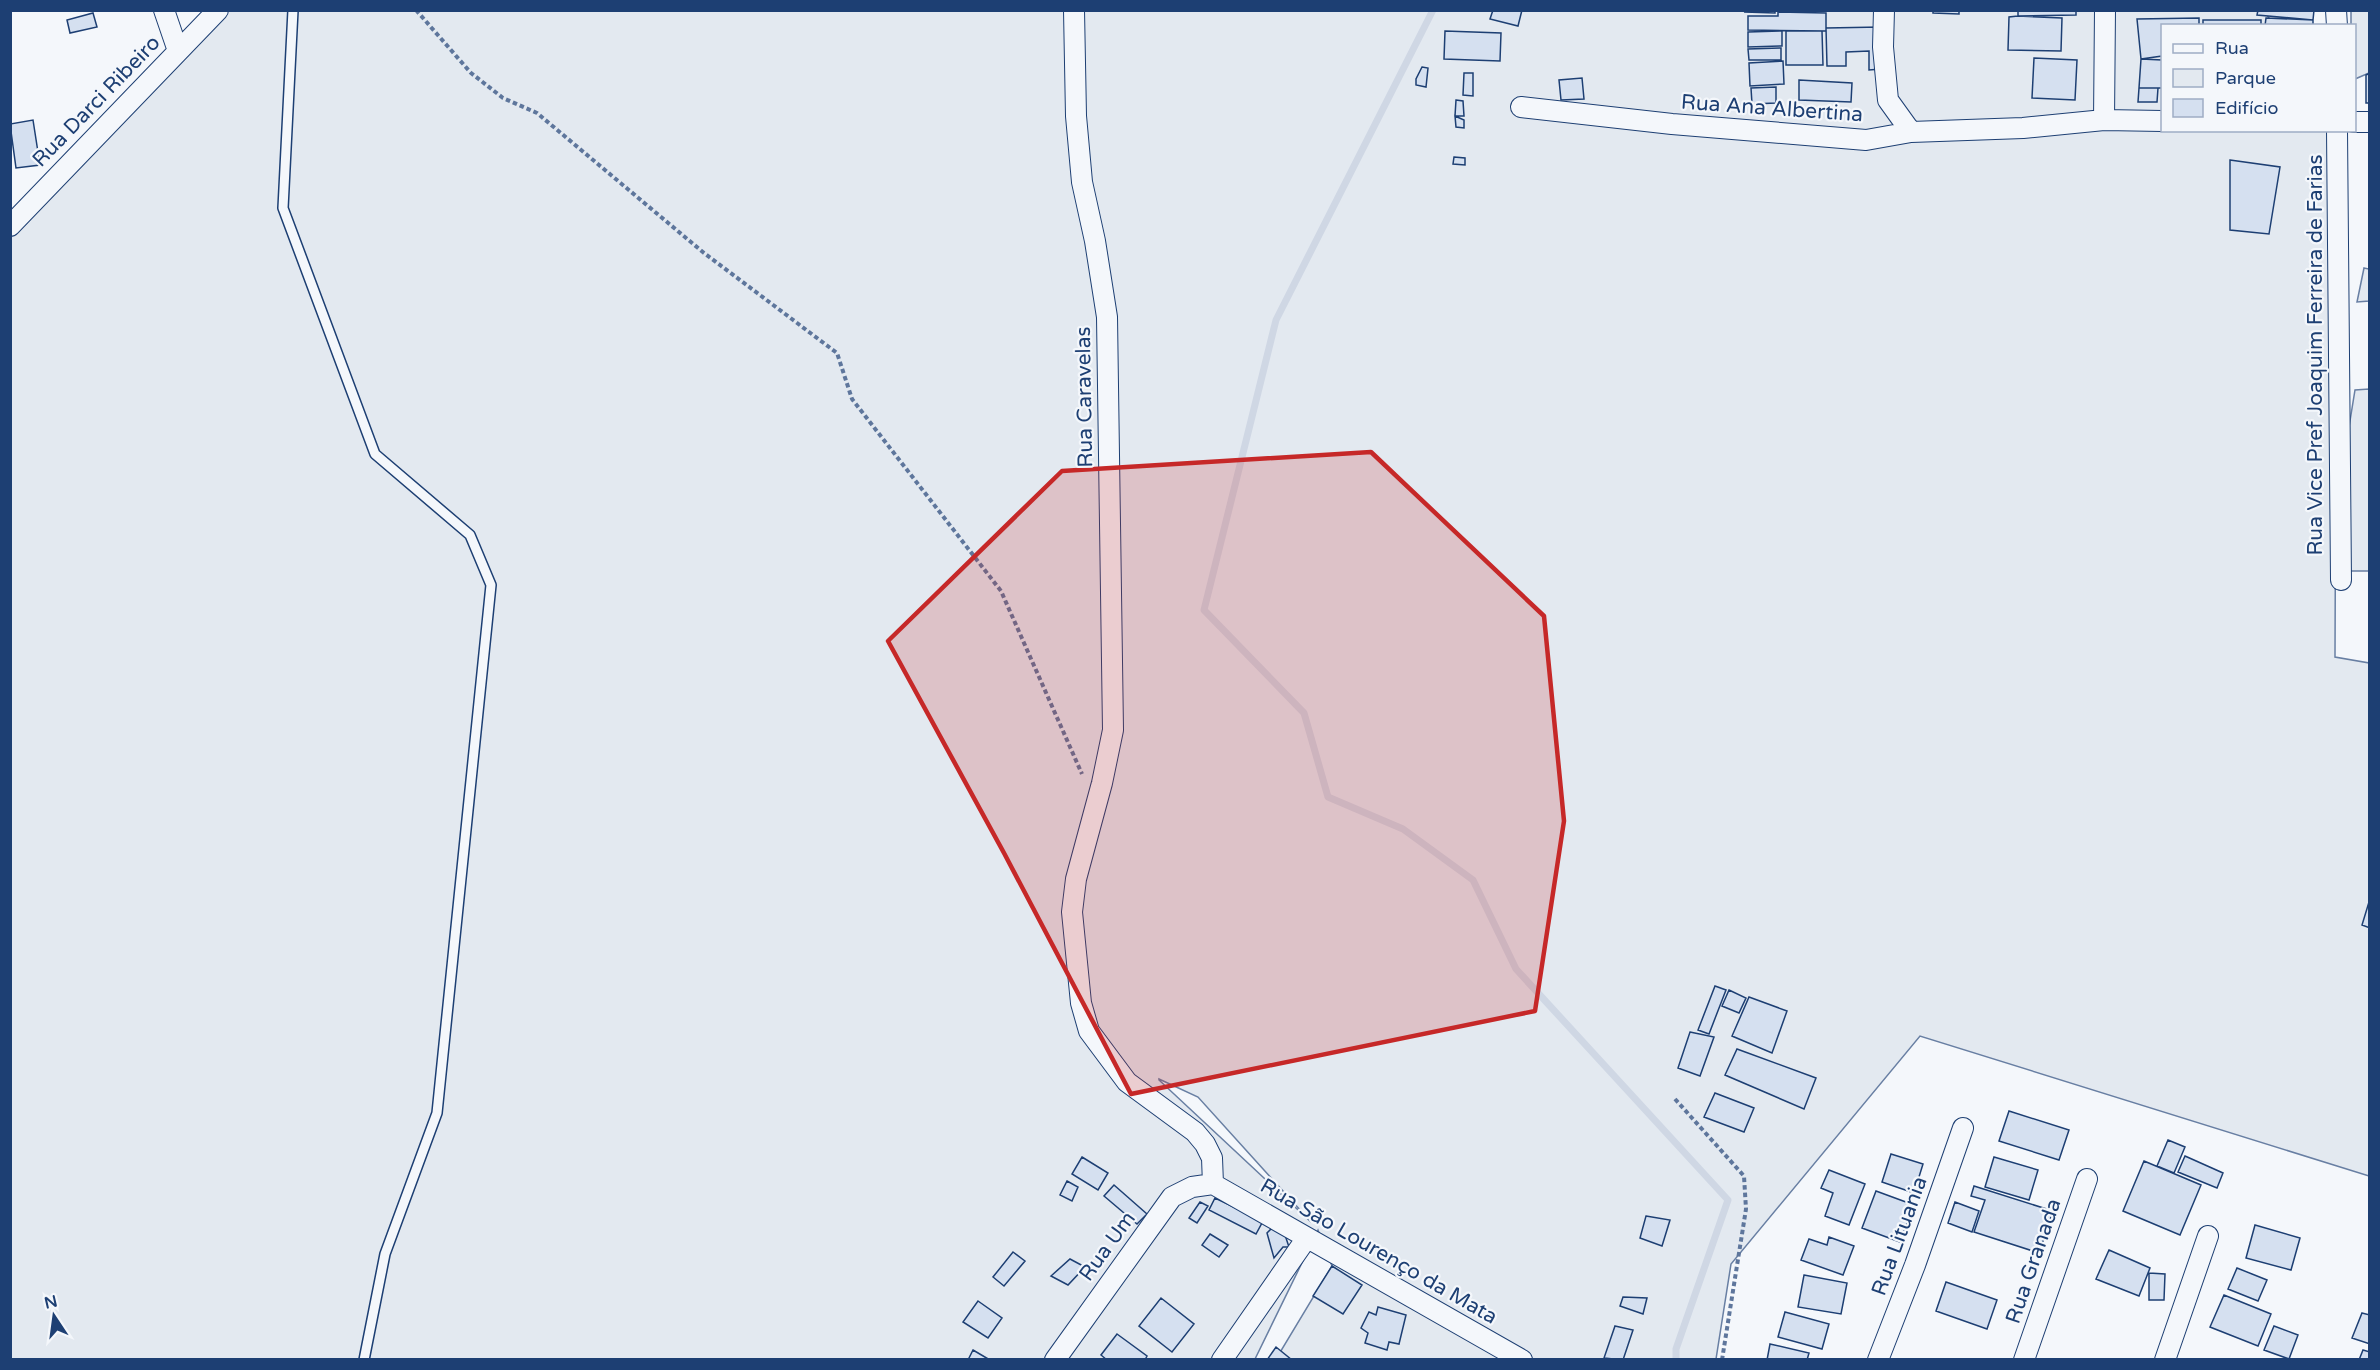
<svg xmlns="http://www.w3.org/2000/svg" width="2380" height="1370" font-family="'Varela Round',sans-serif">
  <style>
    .green { fill: #e3e9f0; stroke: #687fa3; stroke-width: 1.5; fill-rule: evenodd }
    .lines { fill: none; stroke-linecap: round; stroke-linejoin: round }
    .stream { stroke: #cfd7e4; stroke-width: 7 }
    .building { fill: #d5e0f0; stroke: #1d3f73; stroke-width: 1.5 }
    .service-casing { stroke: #1d3f73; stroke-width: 12 }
    .minor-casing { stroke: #1d3f73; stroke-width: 22 }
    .path { stroke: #5e769c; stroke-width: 4; stroke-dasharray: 4.5 3; stroke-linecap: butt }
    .service { stroke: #f4f7fb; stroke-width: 9 }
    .minor { stroke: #f4f7fb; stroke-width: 20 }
    .marked { fill: #c62828; fill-opacity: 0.2; stroke: #c62828; stroke-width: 4.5; stroke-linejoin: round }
    .labels { text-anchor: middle; stroke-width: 4.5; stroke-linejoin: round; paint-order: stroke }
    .street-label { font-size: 21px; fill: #1d3f73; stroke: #f4f7fb }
  </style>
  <rect width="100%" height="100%" fill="#f4f7fb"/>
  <path class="green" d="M226,11H2264L2274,25L2162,26V130L2337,131L2335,657L2369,663V1176L1920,1036L1731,1264L1716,1359H1276L1332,1266L1318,1230L1255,1359L11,1360V230ZM1159,1079L1198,1097L1311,1222L1159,1080Z
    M2351,11H2369V73L2355,79L2354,26H2351Z
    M2364,268L2369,269V301L2357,302Z
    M2369,389V571H2345L2349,427L2355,390Z"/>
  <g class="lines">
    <path class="stream" d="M1433,10L1276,320L1204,610L1304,713L1328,797L1403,829L1473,880L1516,969L1728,1200L1676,1349V1360"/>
  </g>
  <path class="building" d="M1493,10H1522L1518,26L1490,19Z
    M1746,10H1775V13L1745,12Z
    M1933,10H1959V14L1933,13Z
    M2018,10H2076V15L2018,16Z
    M2258,10H2314L2313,20L2257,15Z
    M1778,12L1826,13V31L1748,30V16H1778Z
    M93,13L97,27L70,33L67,20Z
    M2018,16L2062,18L2061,51L2008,50L2009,17Z
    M2199,18V26H2162V56L2141,59L2137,19Z
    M2266,18L2313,20V26H2265Z
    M2203,20H2261V26H2203Z
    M1881,27V69L1869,70V51L1846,52V66H1827L1826,28Z
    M1445,31L1501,33L1500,61L1444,59Z
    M1782,31V46L1748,47V32Z
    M1786,31H1822L1823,65H1786Z
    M1781,48V60H1749L1748,49Z
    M2034,58L2077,60L2075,100L2032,98Z
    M2141,59L2162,60V88H2139Z
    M1783,61L1784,84L1750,86L1749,63Z
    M1422,67L1428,68L1426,87L1416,85V79Z
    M1464,73H1473V96L1463,95Z
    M2370,73V103H2366V75Z
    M1582,78L1584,99L1561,100L1559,80Z
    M1799,80L1852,83L1851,102L1799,100Z
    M1776,87V103L1752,104L1751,88Z
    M2139,88H2158L2157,102H2138Z
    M1456,100L1463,101L1464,116H1455Z
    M1455,116L1464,120V128L1456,127Z
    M33,120L40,165L16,168L10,124Z
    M1454,157L1465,158V165L1453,164Z
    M2230,160L2280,167L2269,234L2230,230Z
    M2369,902H2370V928L2362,925Z
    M1715,986L1726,990L1709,1034L1698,1030Z
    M1729,990L1746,998L1739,1013L1722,1006Z
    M1749,997L1787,1011L1772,1053L1732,1036Z
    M1690,1032L1714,1037L1700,1076L1678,1068Z
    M1737,1049L1816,1078L1804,1109L1725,1075Z
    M1715,1093L1754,1108L1744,1132L1704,1117Z
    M2009,1111L2069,1130L2059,1160L1999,1141Z
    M2168,1140L2185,1147L2174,1173L2157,1166Z
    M1891,1154L1923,1164L1914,1193L1882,1182Z
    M2185,1156L2223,1173L2217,1188L2178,1172Z
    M1082,1157L1108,1173L1098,1190L1072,1174Z
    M1994,1157L2038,1170L2029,1200L1985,1187Z
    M2144,1161L2201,1185L2180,1235L2123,1211Z
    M1829,1170L1865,1184L1849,1225L1825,1216L1833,1193L1821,1188Z
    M1067,1181L1078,1187L1072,1201L1060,1195Z
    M1114,1185L1147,1214L1137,1224L1104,1196Z
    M1974,1186L2053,1211L2039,1253L1974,1232L1985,1200L1971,1196Z
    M1876,1191L1914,1205L1900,1242L1862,1228Z
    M1215,1198L1263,1221L1256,1234L1209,1210Z
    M1200,1202L1208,1206L1197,1223L1189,1218Z
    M1955,1202L1979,1211L1972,1232L1948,1223Z
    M1646,1216L1670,1220L1662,1246L1640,1238Z
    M2255,1225L2300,1238L2291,1270L2246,1258Z
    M1272,1228L1285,1235L1289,1247H1283L1274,1258L1267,1233Z
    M1210,1234L1228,1245L1219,1257L1202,1245Z
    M1829,1237L1854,1246L1843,1275L1801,1260L1809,1239L1827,1245Z
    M2109,1250L2150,1268L2139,1296L2096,1279Z
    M1013,1252L1025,1261L1004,1286L993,1277Z
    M1070,1259L1085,1267L1068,1285L1051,1276Z
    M1332,1266L1362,1285L1343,1314L1313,1296Z
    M2237,1268L2267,1280L2258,1301L2228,1289Z
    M2149,1273L2165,1274L2164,1300H2149Z
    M1804,1275L1847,1283L1841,1314L1798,1307Z
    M1946,1282L1997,1300L1987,1329L1936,1311Z
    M2224,1295L2271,1314L2258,1346L2210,1327Z
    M1623,1297L1647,1298L1643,1314L1620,1306Z
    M1161,1298L1194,1324L1172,1352L1139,1326Z
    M978,1301L1002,1318L988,1338L963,1322Z
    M1378,1307L1406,1315L1399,1344L1389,1342L1387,1350L1365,1343L1368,1333L1361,1328L1369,1312L1376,1315Z
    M1785,1312L1829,1324L1822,1349L1778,1337Z
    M2362,1313L2370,1315V1344L2352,1338Z
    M1615,1326L1633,1330L1623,1360L1604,1358Z
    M2274,1326L2298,1335L2289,1359L2264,1350Z
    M1117,1334L1147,1356L1145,1360H1107L1101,1355Z
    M1770,1344L1809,1353L1807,1360H1767Z
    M1276,1347L1292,1360H1267Z
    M973,1350L990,1360H968Z
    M2363,1350L2370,1352V1360H2359Z"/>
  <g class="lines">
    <defs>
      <path id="service" d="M293,10L283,208L375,454L470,535L491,585L437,1113L385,1254L364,1360"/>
      <path id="minor" d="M164,10L178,51
        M1074,10L1076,116L1082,182L1095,241L1107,317L1113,730L1102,783L1076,879L1072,912L1081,1003L1089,1031L1127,1082L1195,1132L1205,1144L1212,1158L1213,1184
        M1884,10L1883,47L1888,100L1911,132
        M2336,10L2337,26
        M1521,107L1672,124L1866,140L1911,132L2023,128L2104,120L2162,121
        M2104,120L2105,10
        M2354,122H2370
        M2337,130L2341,580
        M10,226L218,10
        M1213,1184L1522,1360
        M1055,1360L1172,1197L1192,1187L1213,1184
        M1222,1360L1306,1239
        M1878,1360L1915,1265L1963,1128
        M2024,1360L2087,1179
        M2165,1360L2208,1236"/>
    </defs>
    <use href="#service" class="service-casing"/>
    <use href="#minor" class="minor-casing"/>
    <path class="path" d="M416,10L471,73L503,98L537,113L704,253L837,353L852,399L1001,591L1082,774
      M1675,1099L1744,1176L1746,1209L1722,1360"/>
    <use href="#service" class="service"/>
    <use href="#minor" class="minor"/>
  </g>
  <path class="marked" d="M1371,452L1544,616L1564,821L1535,1011L1131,1094L1004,853L888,641L1062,471Z"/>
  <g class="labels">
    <g class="street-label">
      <text transform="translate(96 101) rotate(-46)" y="7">Rua Darci Ribeiro</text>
      <text transform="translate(1772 108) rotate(4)" y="7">Rua Ana Albertina</text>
      <text transform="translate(2315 355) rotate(-90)" y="7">Rua Vice Pref Joaquim Ferreira de Farias</text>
      <text transform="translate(1084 397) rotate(-91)" y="7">Rua Caravelas</text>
      <text transform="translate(1899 1236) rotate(-70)" y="7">Rua Lituania</text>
      <text transform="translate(1107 1246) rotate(-54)" y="7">Rua Um</text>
      <text transform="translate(1379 1251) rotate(30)" y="7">Rua São Lourenço da Mata</text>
      <text transform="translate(2033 1261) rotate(-71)" y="7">Rua Granada</text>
    </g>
  </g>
  <rect width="2380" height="1370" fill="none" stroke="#1d3f73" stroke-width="24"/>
  <rect x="2161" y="24" width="195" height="108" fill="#f4f7fb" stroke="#9eadc5" stroke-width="1.5"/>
  <rect x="2173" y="44" width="30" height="9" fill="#f4f7fb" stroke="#9eadc5" stroke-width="1.5"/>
  <text x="2215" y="54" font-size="18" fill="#1d3f73">Rua</text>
  <rect x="2173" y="69" width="30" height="18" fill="#e3e9f0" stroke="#9eadc5" stroke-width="1.5"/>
  <text x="2215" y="84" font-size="18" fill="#1d3f73">Parque</text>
  <rect x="2173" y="99" width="30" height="18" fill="#d5e0f0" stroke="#9eadc5" stroke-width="1.5"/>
  <text x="2215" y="114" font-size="18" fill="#1d3f73">Edifício</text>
  <g transform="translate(54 1316) rotate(347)" stroke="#f4f7fb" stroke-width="4.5" paint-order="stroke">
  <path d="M0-4.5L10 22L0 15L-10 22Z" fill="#1d3f73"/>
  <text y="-9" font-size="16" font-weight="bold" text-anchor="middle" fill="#1d3f73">N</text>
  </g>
</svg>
